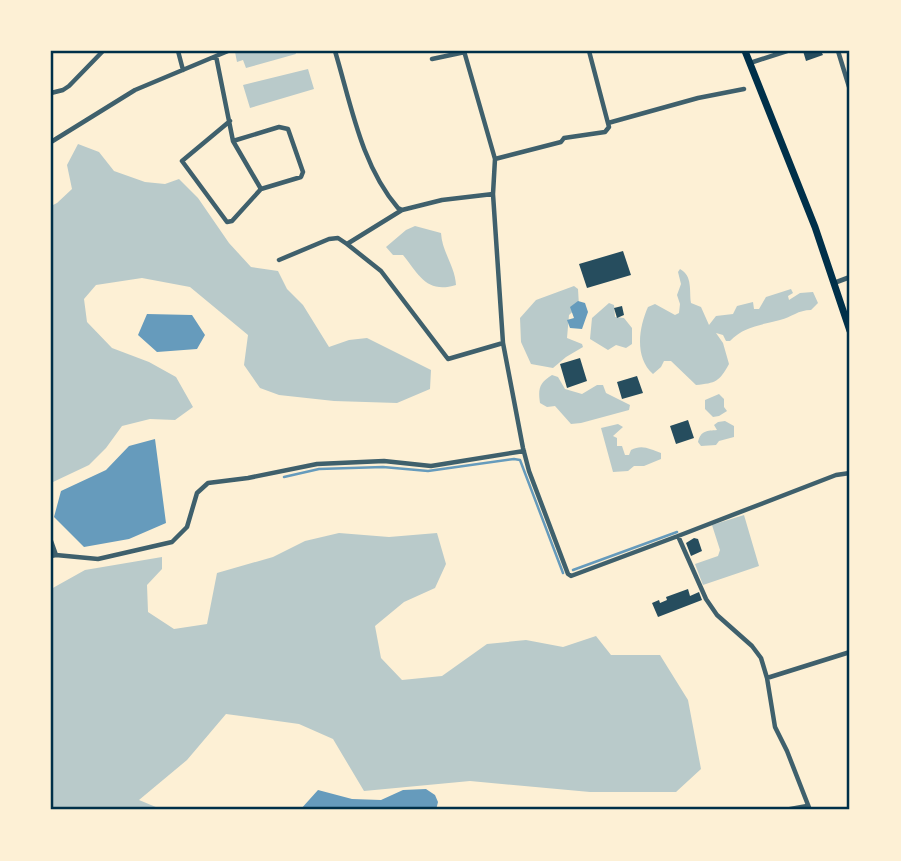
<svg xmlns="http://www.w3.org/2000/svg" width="901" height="861" font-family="Mulish,sans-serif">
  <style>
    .green { fill: #b9caca }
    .water { fill: #669bbc }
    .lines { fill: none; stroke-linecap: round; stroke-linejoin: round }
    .stream { stroke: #669bbc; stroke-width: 2.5 }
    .building { fill: #264d5e }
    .minor { stroke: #3f606c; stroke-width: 4.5 }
    .tertiary { stroke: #3f606c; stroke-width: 5 }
    .primary { stroke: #003049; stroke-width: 7 }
    .neatline { fill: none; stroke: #003049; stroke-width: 2.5 }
  </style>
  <rect width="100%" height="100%" fill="#fdf0d5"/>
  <path class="green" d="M241,51H295L296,54L246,68L243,60L237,62L235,52Z
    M308,69L314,89L250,108L243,85Z
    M78,144L99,152L114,171L145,182L165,184L179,179L198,198L229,243L251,267L278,271L287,289L303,305L329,347L349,340L367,338L431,370L430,389L397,403L334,401L279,395L260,388L244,365L248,335L190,287L142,278L96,285L84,299L87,322L112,348L149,362L176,377L193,407L175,420L150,419L122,426L106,448L89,465L53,482L51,479V206L57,203L72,189L67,165Z
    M415,226L441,233C442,252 455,266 456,285C427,294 419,275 403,255H393L386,247L406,230Z
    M680,269C693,276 689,291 691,303L701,307L709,325L716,316L733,314L737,306L753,302L754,309H759L766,297L791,289L793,293L788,296L789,300L800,293L813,292L818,303L811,310C798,310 792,317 780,320C762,325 744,326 730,341H726L723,335L716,333L723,343L729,364C719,382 716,383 696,385L671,361H664L661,367L653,374C634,357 639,327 648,307L655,304L675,315L679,313L680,304L677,295L681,284L678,272Z
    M574,286L578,289L579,306L569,315L567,338L582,344L583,347L566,357L553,368L531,364L521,342L520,318L536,300Z
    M609,303L614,305L615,317L624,318L632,328V344L626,348L616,345L608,350L590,339L592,318Z
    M552,375L558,377L565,389L582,394L597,385H603L606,393L630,405L629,410L581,423L571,424L555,406L547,407L540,403C538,389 539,383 552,375Z
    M719,394L724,399V407L727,411L719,416L713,417L705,409V400Z
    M725,421L734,426V437L719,441L716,445L701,446L698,442C701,430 707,431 717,430L714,425L718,422Z
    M618,424L623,427L613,436L617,438V446H622L625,455H629L631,450C642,444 650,449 661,453V459L644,466H634L628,471L613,472L601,428Z
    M744,515L759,566L703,585L695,564L718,556L720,550L712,525Z
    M339,533L389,537L437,533L446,564L435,588L404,602L375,626L381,658L402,680L442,676L487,644L526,640L563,647L596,636L611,655H660L688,700L701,769L676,792H590L470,781L364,791L333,739L299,724L226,714L187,760L139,800L163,810H51V589L85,570L162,557V569L147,585L148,612L174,629L207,624L217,573L273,557L305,541Z"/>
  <path class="water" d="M578,301L585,303L588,312L582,329L570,328L567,320L574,318L570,307Z
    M147,314L192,315L205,335L197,349L157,352L138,335Z
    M155,439L166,523L129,539L84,547L54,517L61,491L106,470L129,446Z
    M426,789L435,795L438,802L436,810H300L318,790L352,799L381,800L403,790Z"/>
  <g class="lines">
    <path class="stream" d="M284,477L319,469L383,467L428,471L514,459L520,460L563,573
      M573,570L677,532"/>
  </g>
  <path class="building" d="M803,51H821L823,55L806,61Z
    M623,251L631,275L587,288L579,264Z
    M622,306L624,315L617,318L614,308Z
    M580,358L587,381L567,388L560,364Z
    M637,376L643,393L622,399L617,382Z
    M688,420L694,438L676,444L670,426Z
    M694,538L698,539L702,551L691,556L686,543Z
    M688,589L690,596L699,592L702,600L658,617L652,603L659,600L660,603L667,600L666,597Z"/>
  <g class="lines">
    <path class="minor" d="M178,51L183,70
      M335,51C351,104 361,165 398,208L402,210L442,200L493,194
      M464,51L495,159L493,194L503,343L523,448L529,471L568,574L571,576L678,536L706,599L717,615L752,646L761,658L767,678L775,727L787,751L810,810
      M838,51L850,90
      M216,56L233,141L261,189L232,221L227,222L182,161L230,121
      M432,59L465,52
      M750,63L787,51
      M51,93L63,90L69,86L103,51
      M608,123L698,98L744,89
      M233,141L279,127L288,129L303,172L301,177L261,189
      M51,142L135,90L228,51
      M495,159L561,142L564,138L605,132L609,127L589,51
      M402,210L347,244L381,271L448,359L503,343
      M279,260L329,239L338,238L347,244
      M678,536L836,475L850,473
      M51,541L56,555
      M51,556L56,555L98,559L172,542L187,527L197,493L208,483L248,478L317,464L384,461L431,466L524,451
      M767,678L850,652
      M745,810H746
      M785,810L807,806"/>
    <path class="tertiary" d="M834,283L850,277"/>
    <path class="primary" d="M745,51L815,227L850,331"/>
  </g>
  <rect width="901" height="861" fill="none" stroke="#fdf0d5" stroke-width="105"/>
  <rect x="52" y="52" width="796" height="756" class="neatline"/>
</svg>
